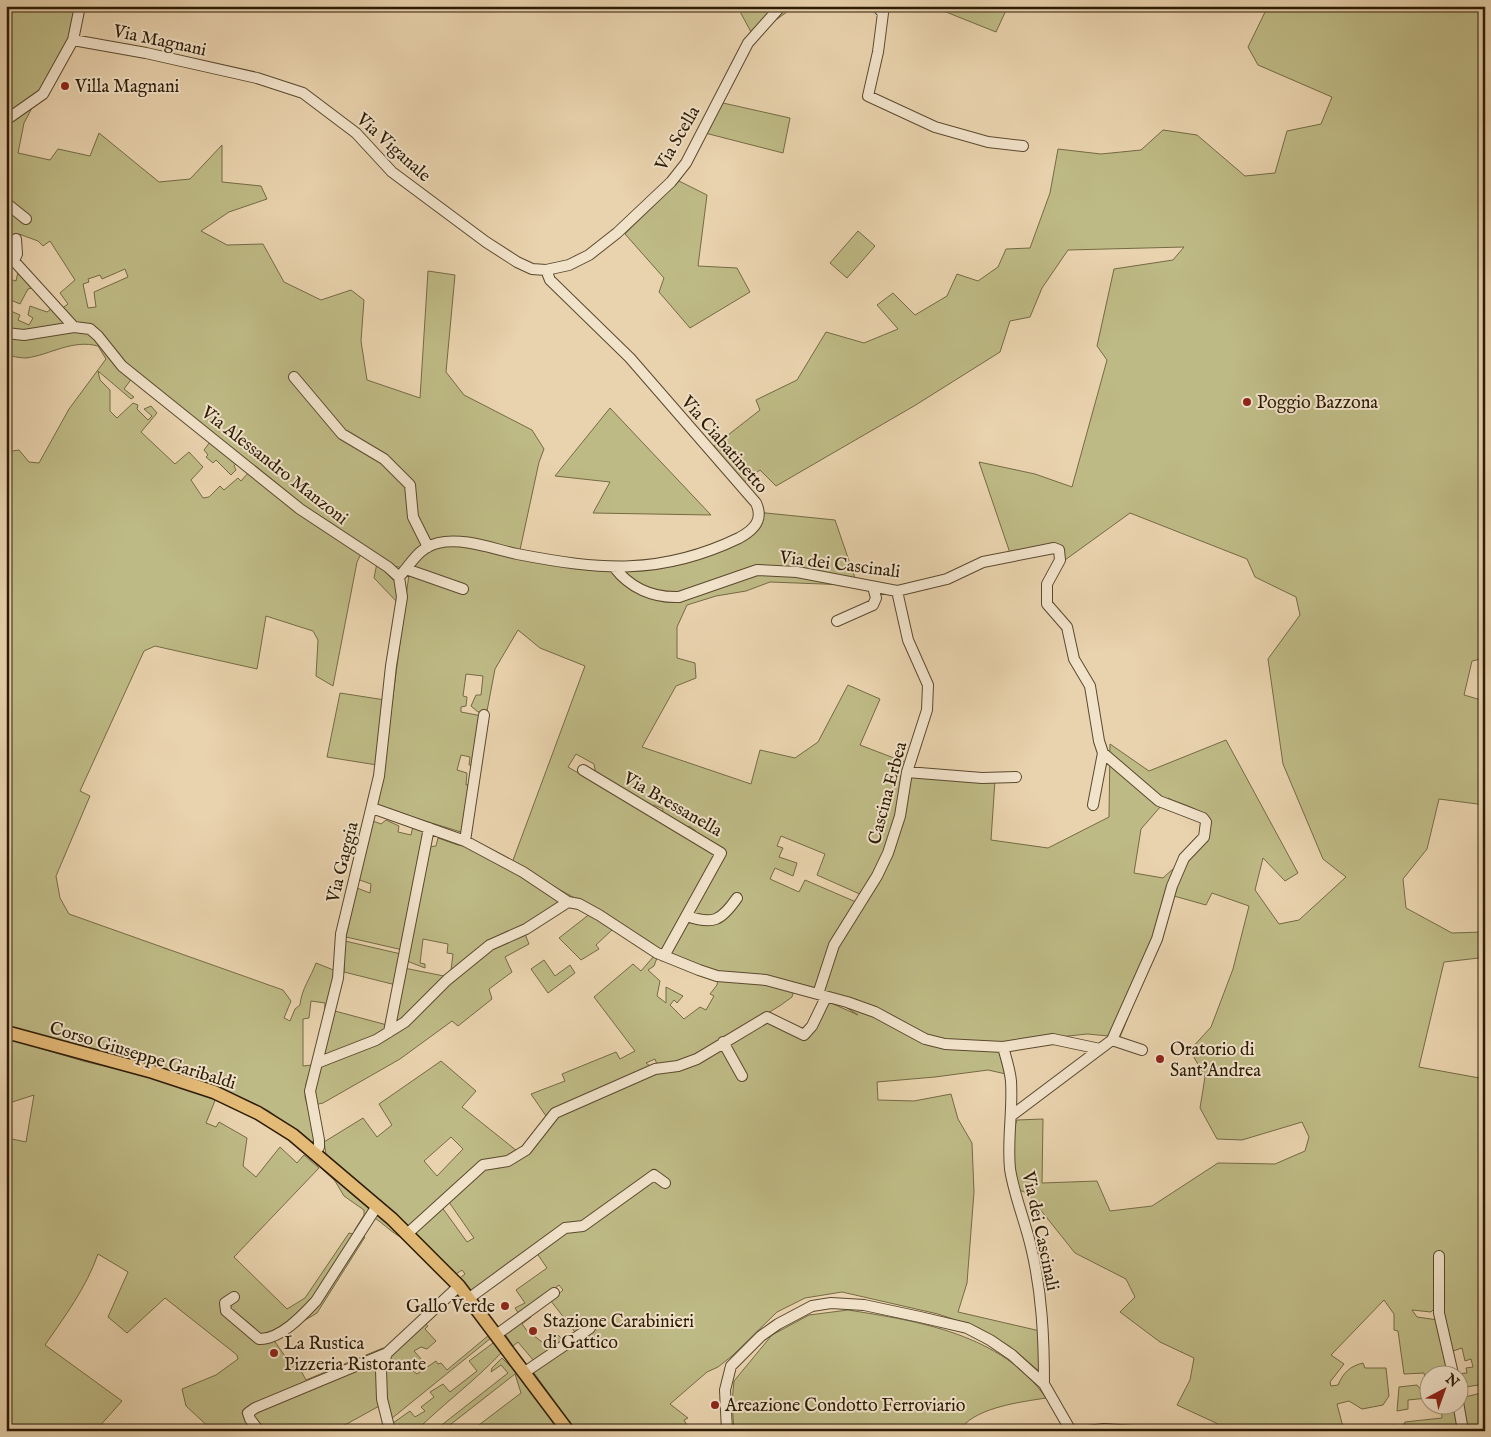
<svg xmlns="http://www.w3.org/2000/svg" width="1491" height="1437" font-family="'IM FELL English',serif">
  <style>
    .green { fill: #beba85; stroke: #756a44; fill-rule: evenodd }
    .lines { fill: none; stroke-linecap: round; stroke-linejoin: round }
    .minor-casing { stroke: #5b492e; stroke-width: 12 }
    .major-casing { stroke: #2c1b04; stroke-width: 15 }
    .minor { stroke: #f1e2ca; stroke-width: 10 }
    .major { stroke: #e4ba77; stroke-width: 12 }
    .poi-dot { fill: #8f2418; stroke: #f1e2ca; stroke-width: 2 }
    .labels { text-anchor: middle; stroke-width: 4; stroke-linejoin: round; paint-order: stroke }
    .street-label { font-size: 18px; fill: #2c1b04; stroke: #f1e2ca }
    .poi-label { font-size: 18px; fill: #2c1b04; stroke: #f1e2ca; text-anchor: start }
  </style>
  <rect width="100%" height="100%" fill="#e9d3ae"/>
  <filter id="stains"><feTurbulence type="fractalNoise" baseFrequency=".004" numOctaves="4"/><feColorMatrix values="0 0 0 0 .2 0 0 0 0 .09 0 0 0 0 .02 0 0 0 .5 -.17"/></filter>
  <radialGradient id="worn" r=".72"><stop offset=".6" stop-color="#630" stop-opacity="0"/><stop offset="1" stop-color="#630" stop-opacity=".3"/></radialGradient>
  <path class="green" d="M14,6H76L70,36L24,123L18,153L50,160L58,149L90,156L99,133L159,182L190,179L222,145V182L261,186L267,199L229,212L201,231L227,245L263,244L284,282L321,300L351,290L364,300L361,341L367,380L420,398L428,271L455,275L446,372L464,395L532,430L544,449L539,462L520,550C555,556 592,566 627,565C655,564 683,556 709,547C726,540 743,533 756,521V512L835,520L855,578L849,585L770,582L746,591L716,596L687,605L677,627V658L695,663L696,678L676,686L642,747L751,784L760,750L795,758L818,742L848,685L880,699L860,745L907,763L897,819L890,844L862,895L817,875L825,854L781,836L777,846L783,848L779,857L797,863L793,876L775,868L770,879L799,892L805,880L856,902L835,935L844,934L884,869L900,832L909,775L995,780L991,840L1048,848L1109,817L1110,744L1149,771L1226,740L1298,873L1285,881L1263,858L1255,890L1279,924L1299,920L1346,877L1323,859L1283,764L1268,659L1300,615L1296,597L1255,577L1247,559L1130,513L1065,560L1060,547L1010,553L979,462L1035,474L1072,487L1107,360L1097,346L1114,269L1173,260L1184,247L1068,250L1042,288L1030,317L1010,321L1000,352L914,406L776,486L760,470L743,483L714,446L760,410L756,400L797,380L826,332L864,343L898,329L877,305L893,293L915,315L947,296L957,274L978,281L998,267L1006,249L1030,248L1050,193L1058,149L1101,154L1141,150L1163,130L1197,135L1245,176L1275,173L1287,131L1321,124L1332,97L1258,65L1248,47L1268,6H1485V658L1472,661L1464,695L1481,700L1485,745V805L1439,799L1427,849L1403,879L1406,908L1452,933L1482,932L1479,958L1444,962L1419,1067L1485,1079V1384L1459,1388L1458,1374H1456L1467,1373L1466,1368L1473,1367L1471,1359L1465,1361L1462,1348L1450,1352L1443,1320L1440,1268L1436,1267V1307L1431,1312L1412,1310L1417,1317L1438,1320L1450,1374H1428L1427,1388L1424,1373L1404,1374L1398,1331L1394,1330V1314L1384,1300L1331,1355L1344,1364L1330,1382L1331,1386L1338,1385C1343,1373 1350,1366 1363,1363L1365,1368H1386L1389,1396L1383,1405L1362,1409L1349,1401L1337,1404L1344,1431H1226L1216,1423L1177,1405L1190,1380L1194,1358L1160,1342L1120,1312L1135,1297L1126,1279L1075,1253L1027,1193L1019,1190C1014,1166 1008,1144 1017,1120L1043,1119L1042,1183L1097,1181L1110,1211L1152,1206L1218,1163L1275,1164L1305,1151L1309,1137L1302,1122L1242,1140L1217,1139L1200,1108L1205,1077L1190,1050L1211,1027L1233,969L1249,906L1212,893L1206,905L1174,896L1161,937L1120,1037L1087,1034L1003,1043L1006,1074L988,1070L935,1077L877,1082L878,1100L914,1101L951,1094L958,1119L972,1143L974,1192L967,1283L958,1312L1040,1331L1039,1371L1009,1346L979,1328L938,1314L842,1292L805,1298L777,1312L732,1356L718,1367L707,1372L670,1404L688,1418L684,1420L690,1431H576L529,1366L534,1361L518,1342L513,1346L505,1334L510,1327L528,1315L531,1317L522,1324L531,1336L533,1335L542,1342L550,1336L554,1339L558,1335L563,1340L575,1332L551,1301L563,1290L559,1285L519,1314L515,1308L525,1303L516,1290L547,1268L534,1249L471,1294L460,1278L465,1274L462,1270L456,1274L414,1234L416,1229L441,1206L467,1242L474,1238L444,1195L408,1227L334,1163L326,1154L324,1142L363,1118L377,1137L392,1125L379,1104L441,1061L476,1091L462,1107L517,1151L523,1148L546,1116L531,1094L565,1081L562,1074L616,1052L620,1059L635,1051L594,997L633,964L641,971L654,956L657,958L654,966L648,970L660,981L657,996L666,1003V987L683,996L677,1003L674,1000L670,1005L684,1019L700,1007L706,1010L714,996L710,994L717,985L718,978L753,979L794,989L792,997L781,1005C743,1028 702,1060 658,1067L655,1059L646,1063L654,1069L679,1068L766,1022L798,1037L811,1023L822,999L858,1015L816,988L765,976L722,973L693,965L671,956L669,951L687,921L692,920L694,916L692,910L725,852L696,835L695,830L689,826L686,829L662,815L663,809L654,805L649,807L596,775L594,764L576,754L568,767L719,854L661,952L605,915L512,863L585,666L540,648L518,630L495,669L487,711L478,712L471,706L476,695H481L483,676L466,674L463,696L467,697L466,706L461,707V712L482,716L475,766L469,765L470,757L461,755L457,770L467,773L466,785L471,784L464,830L461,832L376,806L382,780L409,574C412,570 414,564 417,560C437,536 472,547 499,551L501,547C478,544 450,535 428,546L414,516L410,484L384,458L343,433L296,377H293L341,434L368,453L383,460L409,485L412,518L425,546L413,555L404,568L393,566L323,523L118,358L111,345L99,333L87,325L76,323L61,309L68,304L60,293L75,280L50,241L43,246L38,241L19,234L16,239H10V229H6V206L21,216L23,214L6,201V29ZM125,269L128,277L94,292L96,307L88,308L83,284L89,282L88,279L100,275L102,279ZM1168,798C1178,803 1196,807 1204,815C1222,832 1175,866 1163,878L1134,873L1141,829ZM451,1137L463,1149L437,1176L424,1161Z
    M737,6H795L765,28L764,18L751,32Z
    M931,6H1008L996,32Z
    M723,103L790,118L783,153L705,133Z
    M679,181L707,195L698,266L737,268L750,292L690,328L659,292L664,278L625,234Z
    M858,231L875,246L847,278L830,263Z
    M18,272L32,288L28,289L20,304L6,298V278L16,281Z
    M30,306L47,312L52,308L65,321L64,324L48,329L6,331V309L20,315L18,320L29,325L33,318L28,315Z
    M89,331L132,378L124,389L134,397L131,399L98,371L100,380L110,390V411L117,418L133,403L138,405L137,409L148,420L152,416L144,409L151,406L157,413L141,432L175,464L189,452L203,467L191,480L203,498L209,497L220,486L224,490L238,478L241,481L249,472L362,552L357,562L333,686L316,676L318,640L313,631L266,616L257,669L155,646L144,651L80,791L90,796L56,876L60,898L69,914L283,990L291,1001L284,1018L290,1021L295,1009L300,1005C301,990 311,977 316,963L336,971L324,1025L325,1003L311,1001L309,1018L303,1019V1066L312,1065L306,1084L305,1097L316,1138L311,1143L269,1111L220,1088L6,1028V452L19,450L29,462L39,463L69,409L106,359L98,346C72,339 50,355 26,358C19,358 12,356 6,355V335Z
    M610,408L711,515L593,513L610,482L555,476Z
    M210,442L236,464L234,466L236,470L231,475L216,460L213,463L206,457L208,455L204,450Z
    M377,563L395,582L398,603L374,578Z
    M340,693L385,700L377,765L327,757Z
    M386,820L399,826L398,832L411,835L413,826L427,831L403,950L346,937L357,888L370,893L371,884L357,879L373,821L381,824Z
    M438,838L458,845L469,846L563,901L527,926L510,932L395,1026L404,968L444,976L451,970L453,954L447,953L448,944L423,939L420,963L425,964V968L407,961L428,847L436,846Z
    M591,913L614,928L596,945L599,949L581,960L559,938Z
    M525,934L529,944L505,957L512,972L489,989L492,999L458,1026L452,1021L400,1059L323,1103L314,1105V1096L320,1067L387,1037L484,953Z
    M345,941L401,954L396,985L344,972Z
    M544,960L555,976L570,965L575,973L548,993L531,969Z
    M335,1011L387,1025L380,1034L325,1056L323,1054Z
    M6,1038L83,1061L178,1084L216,1098L206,1123L216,1127L219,1122L247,1138L243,1166L256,1177L280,1147L297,1163L304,1155L319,1168L234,1257L287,1309L305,1298L349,1233L365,1237L317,1313L273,1339L289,1362L295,1360L306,1380L383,1348L386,1349L243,1410L242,1414L290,1397L382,1357L381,1405L334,1431H213L186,1406L182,1389L216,1375L238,1359L237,1355L165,1298L127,1333L108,1317L128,1272L98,1254C86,1288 65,1316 45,1345L122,1401L98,1428L102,1431H6V1142L7,1138L26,1142L34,1095L6,1104Z
    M321,1165L408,1240C395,1237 385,1224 373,1217L356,1233L354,1231L364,1215V1210L344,1196L335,1181L320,1167Z
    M848,1310C918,1321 1002,1334 1046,1398C1021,1402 979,1407 962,1427L964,1431H734L732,1402L734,1381L772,1335L809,1315Z
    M424,1322L428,1326L425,1329L436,1341L427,1349L421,1347L414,1351L422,1360L413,1371L417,1374L436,1361L438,1364L441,1363L447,1370L489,1335L491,1338L391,1419C386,1402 380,1376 388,1360C394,1348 414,1332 424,1322Z
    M493,1343H496L502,1352C475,1381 443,1404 416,1431H395L393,1423L410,1411L415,1417L425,1411L421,1407L434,1397L430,1392L443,1384L450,1392L477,1371L469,1361Z
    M502,1358L519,1375L560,1431H471L521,1393L515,1374L446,1428L448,1431H434L508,1373L501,1365L491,1372L492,1368Z
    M1417,1385L1428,1398L1408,1400V1409L1397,1411L1399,1387Z
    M1485,1392V1431H1465L1461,1398Z
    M1441,1404L1455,1405L1460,1431H1355L1394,1425L1395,1429L1402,1428L1405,1422L1442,1418Z"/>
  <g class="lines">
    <defs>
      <path id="minor" d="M876,6L883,13L878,52L868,96L935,127L988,142L1023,146
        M6,7L7,6
        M73,40L146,53L257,78L303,93L356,133L392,172L486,242L517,262L532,269L546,270L569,265L589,255L617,233L671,182L686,163L748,43L781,6
        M6,120L43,94L73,40L80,6
        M6,203L26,219
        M16,239L17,254L14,261L74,327
        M6,333L24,335L74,327L90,329L98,336L122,366L300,509L388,567L399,577L402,597L391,666L379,776L341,934L338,978L310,1091L319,1140V1147L315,1153
        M294,377L342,434L384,459L410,485L413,517L428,547
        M614,567C630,588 653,598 679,597L757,570L797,572L897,591L947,579L983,562L1054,548L1059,550L1060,560L1047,584V604L1067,627L1074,659L1090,686L1099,741L1103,753L1093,805
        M406,569L463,589
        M399,577C412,563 418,548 438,543C463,537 493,549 517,554C600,570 660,576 739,538C754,530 764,520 756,503L630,358L550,280L546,270
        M837,621L873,605L876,598L873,587
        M583,770L721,853L664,956
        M907,772L982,778L1016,777
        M372,808L465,841L523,872L568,902
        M465,841L484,715
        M687,916C713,925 721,921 737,898
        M818,994L834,945L877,876L888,853L900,816L907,772L927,710L928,685L908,640L897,591
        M389,1032L429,828
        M1112,1040L1142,1050
        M723,1042L742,1076
        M1003,1047L1053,1039L1100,1049
        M317,1063L376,1040L405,1022L447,980L490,945L526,929L568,902L579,904L599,915L657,953L699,970L717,976L766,980L847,1002L875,1012L925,1039L945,1044L1003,1047C1006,1058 1010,1070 1011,1081C1013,1111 1007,1140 1010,1169C1014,1195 1025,1221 1031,1247C1042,1292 1044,1338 1044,1384
        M1011,1116L1112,1040L1157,939L1172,886L1184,858L1204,837L1206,822L1203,818L1159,801L1103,753
        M407,1234L483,1165L508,1161L526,1150L555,1113L655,1069L678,1066L697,1059L767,1017L804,1035L812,1026L826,997
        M1439,1256V1313L1453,1374
        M234,1297L225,1303L226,1311L259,1339C280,1340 303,1315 316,1301L377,1206
        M468,1299L565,1228L583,1226L654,1175L665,1183
        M496,1335L554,1293
        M525,1372L590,1328
        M1458,1402L1463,1431
        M259,1431L250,1419L248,1413L255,1408L387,1353
        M390,1431L382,1399L381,1370L387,1353L459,1286
        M727,1431L725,1390L731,1366L761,1336L778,1324L812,1306L831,1303L864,1305L920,1317L967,1328L990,1340L1012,1355L1044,1384L1071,1431
        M1088,1431L1104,1429L1135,1431"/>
      <path id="major" d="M6,1032L153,1072L214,1092L258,1113L293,1135L392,1219L459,1286L568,1431"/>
    </defs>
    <use href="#minor" class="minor-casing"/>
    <use href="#major" class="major-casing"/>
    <use href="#minor" class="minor"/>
    <use href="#major" class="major"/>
  </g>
  <g class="poi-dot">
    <circle cx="65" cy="86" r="5"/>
    <circle cx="1247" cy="402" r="5"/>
    <circle cx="1160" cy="1059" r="5"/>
    <circle cx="505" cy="1306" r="5"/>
    <circle cx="533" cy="1331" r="5"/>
    <circle cx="274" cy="1353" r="5"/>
    <circle cx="715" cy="1405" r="5"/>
  </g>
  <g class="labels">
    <g class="street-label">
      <text transform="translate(160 40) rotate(12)" y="6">Via Magnani</text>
      <text transform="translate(677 138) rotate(-60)" y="6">Via Scella</text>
      <text transform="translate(394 147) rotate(42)" y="6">Via Viganale</text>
      <text transform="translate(725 444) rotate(49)" y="6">Via Ciabatinetto</text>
      <text transform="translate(275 465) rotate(38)" y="6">Via Alessandro Manzoni</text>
      <text transform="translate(840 564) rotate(7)" y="6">Via dei Cascinali</text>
      <text transform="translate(887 793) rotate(-75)" y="6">Cascina Erbea</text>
      <text transform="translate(673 804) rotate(30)" y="6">Via Bressanella</text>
      <text transform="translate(342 862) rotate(-76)" y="6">Via Gaggia</text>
      <text transform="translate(143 1055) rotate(17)" y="6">Corso Giuseppe Garibaldi</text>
      <text transform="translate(1041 1231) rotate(78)" y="6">Via dei Cascinali</text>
    </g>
    <g class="poi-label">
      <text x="75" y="92">Villa Magnani</text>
      <text x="1257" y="408">Poggio Bazzona</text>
      <text x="1170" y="1055">Oratorio di<tspan x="1170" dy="21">Sant'Andrea</tspan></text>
      <text x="495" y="1312" text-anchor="end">Gallo Verde</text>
      <text x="543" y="1327">Stazione Carabinieri<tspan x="543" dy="21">di Gattico</tspan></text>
      <text x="284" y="1349">La Rustica<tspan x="284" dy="21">Pizzeria Ristorante</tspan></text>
      <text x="725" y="1411">Areazione Condotto Ferroviario</text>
    </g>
  </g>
  <rect width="1491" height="1437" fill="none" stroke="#e9d3ae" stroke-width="25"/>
  <rect x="8" y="8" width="1476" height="1422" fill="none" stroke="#2c1b04" stroke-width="2.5"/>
  <rect x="12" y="12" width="1466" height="1412" fill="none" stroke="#2c1b04"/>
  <g transform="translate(1444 1390) rotate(41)"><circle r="24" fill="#f1e2ca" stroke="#a2927b"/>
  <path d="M0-4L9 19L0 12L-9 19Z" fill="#8f2418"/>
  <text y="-8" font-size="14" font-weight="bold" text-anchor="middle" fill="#2c1b04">N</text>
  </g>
  <rect width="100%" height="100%" filter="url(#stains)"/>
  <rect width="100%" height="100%" fill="url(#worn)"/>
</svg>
